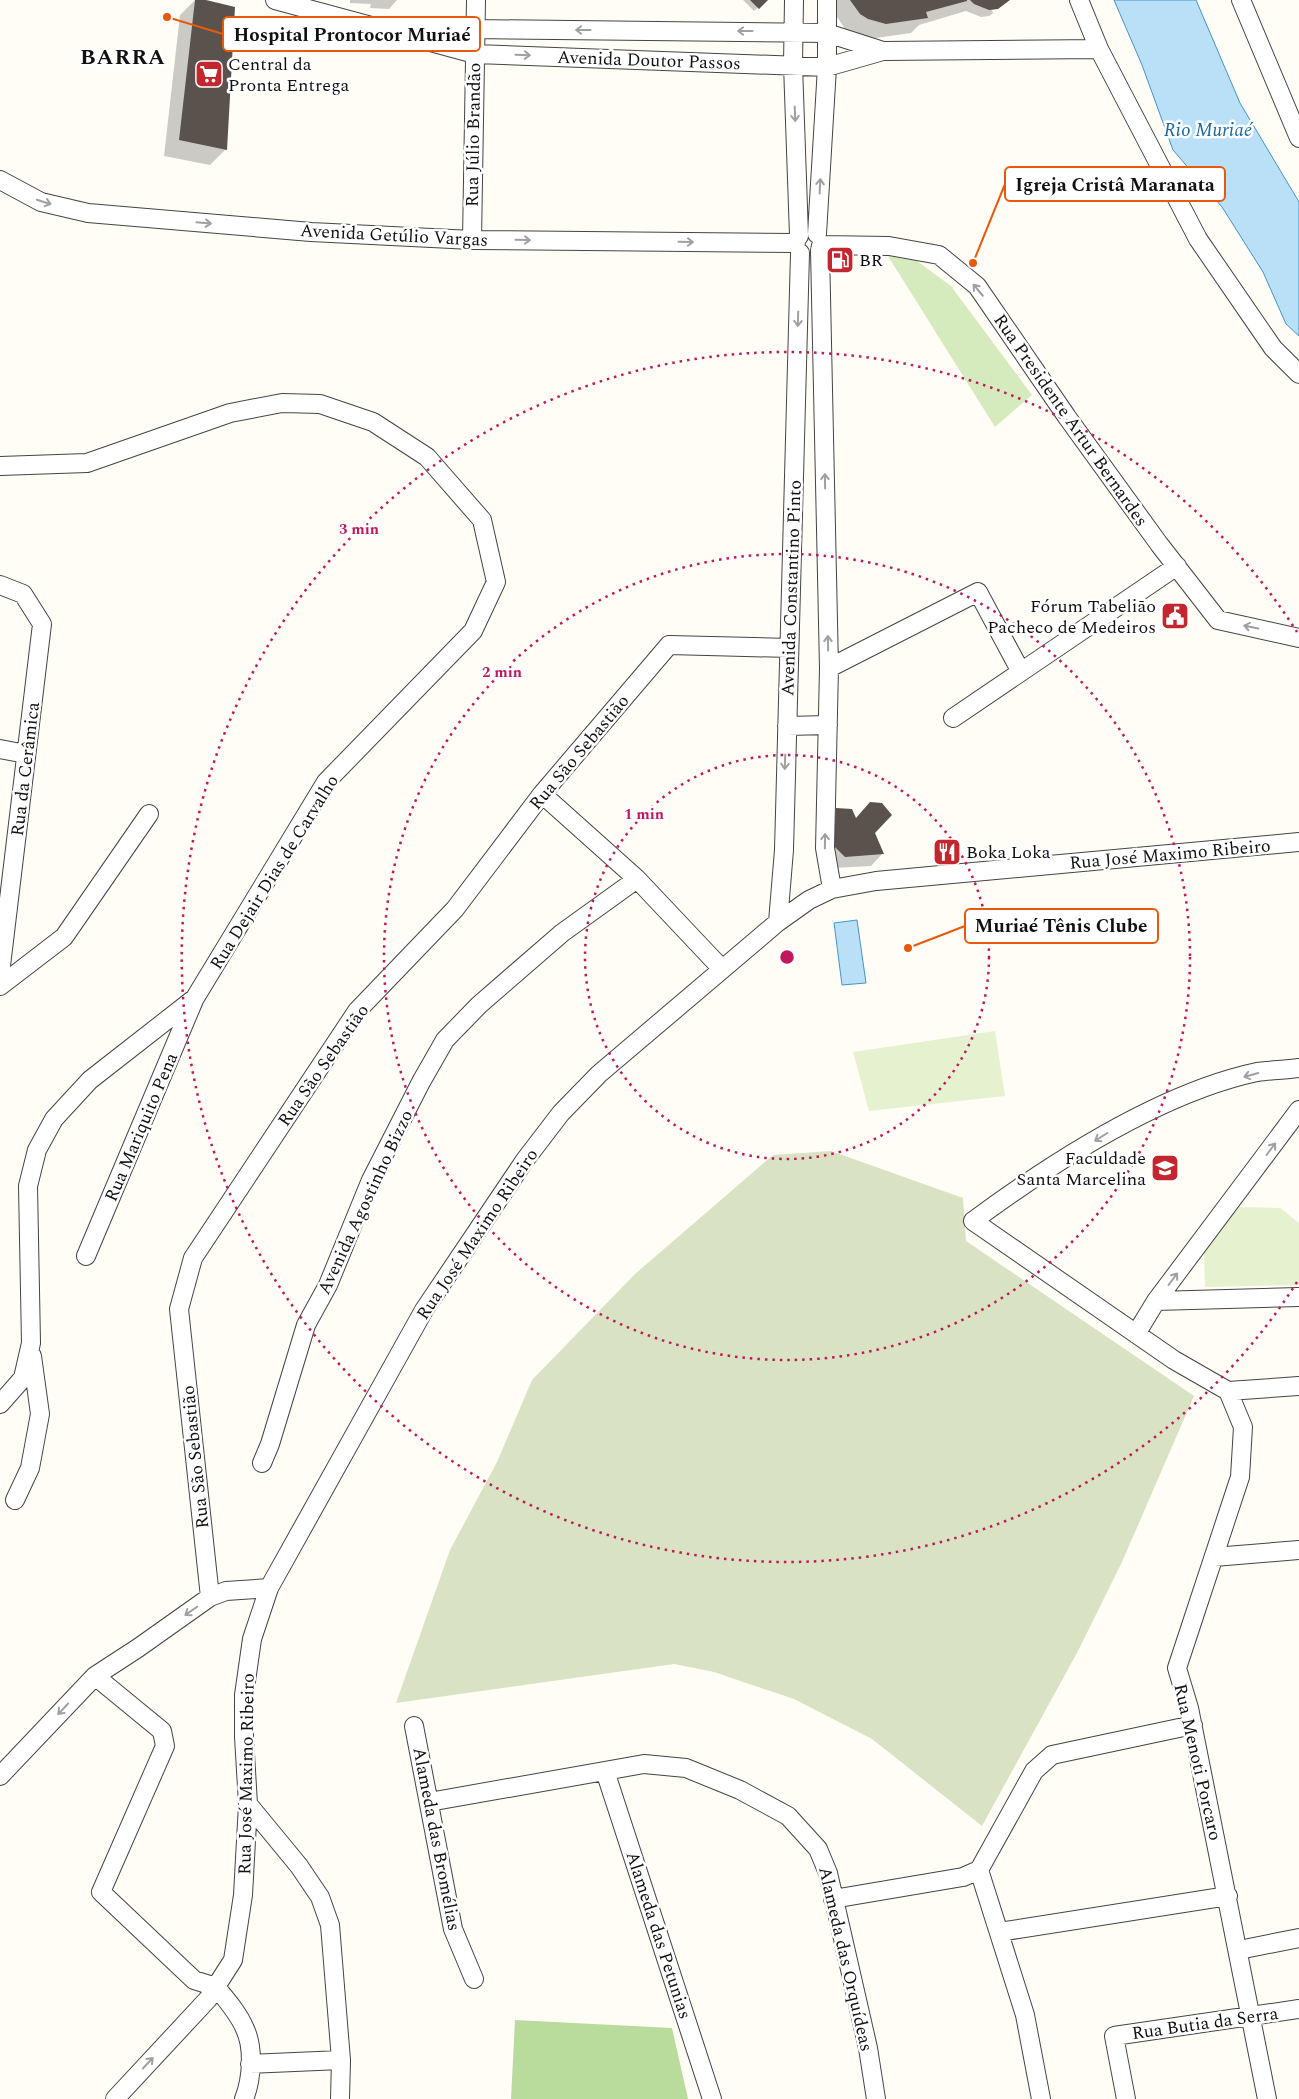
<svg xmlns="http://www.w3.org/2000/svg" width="1299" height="2099" font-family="Spectral,serif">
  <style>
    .green { fill: #d5ebbd }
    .forest { fill: #b9dc9c }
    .cemetery { fill: #d9e3c4 }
    .pitch { fill: #e6f2cf }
    .water { fill: #b9e0f7; stroke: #3f96cf }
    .shadow { fill: #0003 }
    .building { fill: #5a524d }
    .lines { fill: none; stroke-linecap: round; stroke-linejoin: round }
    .minor-casing { stroke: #444; stroke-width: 20 }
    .minor { stroke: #fff; stroke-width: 18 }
    .oneway { stroke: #a0a0a0 }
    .ring { fill: none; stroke: #c2185b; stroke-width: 2.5; stroke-dasharray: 2.5 5 }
    .labels { text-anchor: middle; stroke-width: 5; stroke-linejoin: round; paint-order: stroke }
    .street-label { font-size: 18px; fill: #111; stroke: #fff }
    .poi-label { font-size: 18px; fill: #111; stroke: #fff; text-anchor: start }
    .water-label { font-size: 19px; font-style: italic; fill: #1768a6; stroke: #fff }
    .district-label { font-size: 22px; font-weight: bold; letter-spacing: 1px; fill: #111; stroke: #fff }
    .centre { fill: #c2185b; stroke: #fff; stroke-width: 2.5 }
    .ring-label { font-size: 15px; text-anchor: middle; font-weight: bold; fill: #c2185b; stroke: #fff; stroke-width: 5; stroke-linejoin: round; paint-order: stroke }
    .leader { fill: none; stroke: #e8590c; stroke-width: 2 }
    .callout-dot { fill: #e8590c; stroke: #fff; stroke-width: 2 }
    .callout { fill: #fff; stroke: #e8590c; stroke-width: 2 }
    .callout-label { font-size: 19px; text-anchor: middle; font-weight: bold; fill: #111 }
  </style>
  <rect width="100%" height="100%" fill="#fffdf5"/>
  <path class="green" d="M888,256L917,261L951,286L1032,395L995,427Z"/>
  <path class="forest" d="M515,2020L672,2028L688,2099H511Z"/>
  <path class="cemetery" d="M831,1151L963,1198L966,1241L1194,1396L1122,1562L1078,1651L982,1826L872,1739L794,1699L714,1672L674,1664L396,1703L450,1550L497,1462L532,1380L635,1274L773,1155Z"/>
  <path class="pitch" d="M995,1031L1005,1096L869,1111L853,1052Z
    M1236,1207L1280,1208L1299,1223V1285L1205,1287L1204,1253Z"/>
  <path class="water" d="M1114,0H1196L1240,103L1299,202V336L1286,324L1263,272L1222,207L1173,150L1142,65Z
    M857,920L866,983L842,985L834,923Z"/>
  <path class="shadow" d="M195,0H201L226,149L210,165L164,156L180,15Z
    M350,0H397L389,9L370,8L371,4L350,3Z
    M743,0H767L754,11Z
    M828,0H1008L1003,5L992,10L993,13L998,10L989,16L981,17L966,11L919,25L911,33L869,39L852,34L845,29L830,6Z
    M837,809L855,819L873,833L882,854L871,866L833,868L825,821Z"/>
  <path class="building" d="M195,0H206L235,7L227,150L179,140Z
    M750,0H768L759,9Z
    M850,0H967V1L926,12L928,18L886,24L868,19L860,14Z
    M970,0H1010L998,9L989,10L974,4Z
    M870,802L882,803L892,815L875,833L884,854L845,857L834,846L836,808L852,809L856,818Z"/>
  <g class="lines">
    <defs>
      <path id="minor" d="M275,0L475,54L827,67L883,51L1099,49
        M794,0L793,65L799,236
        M1079,0L1099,49L1198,239L1273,348L1299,374
        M1241,0L1299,138
        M424,36L475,29L827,33L883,51
        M0,180L41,202L88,213L311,232L472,240L796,243
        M817,234L827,67V0
        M472,240L476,0
        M821,245L889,246L939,255L977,286L1067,417L1159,544L1218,620L1299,638
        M820,250L829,668L825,848L832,889
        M0,466L87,463L230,413L282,403L320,404L373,422L427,457L482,520L496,582L473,631L326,782L195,998L90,1080L54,1119L37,1150L28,1186L31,1343L23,1378L0,1404
        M0,585L23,594L42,624L0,974
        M829,668L978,592L1021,672
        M953,718L1177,566
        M787,726L828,725
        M0,749L26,754
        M542,794L637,879L722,969
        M778,922L784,850L800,253
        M0,986L64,937L149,814
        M86,1256L194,1000
        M1156,1301L1299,1297
        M1136,1334L1156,1301L1299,1110
        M1228,1391L1299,1386
        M262,1463L270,1444L306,1325L328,1285L371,1180L421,1082L445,1040L479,1005L562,933L637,879
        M15,1500L30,1468L40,1414L32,1356
        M1214,1557L1299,1550
        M210,1597L179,1309L193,1258L357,1011L455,909L542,794L669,645L789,648
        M95,1676L162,1731L165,1746L101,1892L194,1980L216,1987
        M414,1726L453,1929L474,1979
        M605,1771L712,2099
        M0,1776L95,1676L138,1648L210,1597L226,1591L269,1588
        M429,1802L644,1764L686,1768L740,1790L788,1816L818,1849L828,1873L868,2048L876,2099
        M248,1804L299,1866L320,1897L330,1925L341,2060L340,2099
        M979,1870L1025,2015L1041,2099
        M833,1899L963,1877L979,1870L1034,1771L1052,1755L1193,1725
        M999,1932L1228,1896
        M1239,1950L1299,1938
        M216,1987C226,1999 239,2014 245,2029C254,2048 252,2079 244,2099
        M250,2064L341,2060
        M115,2099L208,1999L233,1960L243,1895L248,1804L244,1737V1695L252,1639L269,1588L424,1310L525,1160L561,1113L599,1074L778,922L809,900L832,889L876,881L1299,842
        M1126,2099L1114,2036L1299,2009
        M1267,2099L1189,1708L1177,1668L1240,1477L1243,1427L1228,1391L1174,1360L973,1221C1053,1162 1159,1093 1257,1072C1271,1070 1285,1070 1299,1068"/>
    </defs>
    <use href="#minor" class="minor-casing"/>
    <use href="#minor" class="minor"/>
  </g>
  <defs><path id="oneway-shaft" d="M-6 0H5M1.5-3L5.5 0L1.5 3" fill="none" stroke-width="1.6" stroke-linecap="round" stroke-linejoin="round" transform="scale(1.25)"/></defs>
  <g class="oneway">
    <use href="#oneway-shaft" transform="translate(583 30) rotate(-180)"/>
    <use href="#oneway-shaft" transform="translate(745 31) rotate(-180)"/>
    <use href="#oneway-shaft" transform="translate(523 55) rotate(2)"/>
    <use href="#oneway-shaft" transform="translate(795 114) rotate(88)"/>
    <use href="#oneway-shaft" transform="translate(820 186) rotate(-87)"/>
    <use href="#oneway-shaft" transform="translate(44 202) rotate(18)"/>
    <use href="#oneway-shaft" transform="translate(204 223) rotate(5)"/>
    <use href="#oneway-shaft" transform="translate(523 240) rotate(1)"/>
    <use href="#oneway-shaft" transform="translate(686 242) rotate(1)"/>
    <use href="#oneway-shaft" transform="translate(978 290) rotate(-130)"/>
    <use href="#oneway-shaft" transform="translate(798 319) rotate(92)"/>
    <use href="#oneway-shaft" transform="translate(825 481) rotate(-91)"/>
    <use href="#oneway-shaft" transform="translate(1251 627) rotate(-168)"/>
    <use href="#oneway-shaft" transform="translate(828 643) rotate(-91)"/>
    <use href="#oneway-shaft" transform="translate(785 762) rotate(92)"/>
    <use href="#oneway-shaft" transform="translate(825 841) rotate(-89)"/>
    <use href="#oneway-shaft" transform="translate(1251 1075) rotate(164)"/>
    <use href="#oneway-shaft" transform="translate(1101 1137) rotate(148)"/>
    <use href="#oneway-shaft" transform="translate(1271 1149) rotate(-53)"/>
    <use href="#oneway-shaft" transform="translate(1173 1279) rotate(-53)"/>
    <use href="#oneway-shaft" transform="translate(191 1611) rotate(145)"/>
    <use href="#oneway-shaft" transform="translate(63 1709) rotate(133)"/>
    <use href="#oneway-shaft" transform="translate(148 2063) rotate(-47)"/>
  </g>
  <g class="ring">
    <circle cx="787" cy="957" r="202"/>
    <circle cx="787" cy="957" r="403"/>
    <path d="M1297 1282A605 605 0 1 1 1297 632"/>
  </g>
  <defs>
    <symbol id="supermarket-square" viewBox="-11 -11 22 22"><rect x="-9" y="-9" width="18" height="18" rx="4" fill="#c4262e" stroke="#fff"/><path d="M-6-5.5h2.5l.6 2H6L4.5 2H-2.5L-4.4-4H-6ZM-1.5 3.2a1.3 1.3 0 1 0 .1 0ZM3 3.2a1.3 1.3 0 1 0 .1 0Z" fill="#fff"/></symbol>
    <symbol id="fuel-square" viewBox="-11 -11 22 22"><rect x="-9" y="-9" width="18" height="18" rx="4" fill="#c4262e" stroke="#fff"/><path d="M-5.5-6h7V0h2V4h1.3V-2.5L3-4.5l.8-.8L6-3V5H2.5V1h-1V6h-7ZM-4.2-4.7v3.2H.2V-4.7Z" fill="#fff"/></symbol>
    <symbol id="civic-square" viewBox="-11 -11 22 22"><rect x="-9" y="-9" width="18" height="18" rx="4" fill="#c4262e" stroke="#fff"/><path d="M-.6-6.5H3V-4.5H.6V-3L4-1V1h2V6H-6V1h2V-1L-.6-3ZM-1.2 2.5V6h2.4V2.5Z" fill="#fff"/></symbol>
    <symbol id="restaurant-square" viewBox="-11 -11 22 22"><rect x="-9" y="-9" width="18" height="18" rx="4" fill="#c4262e" stroke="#fff"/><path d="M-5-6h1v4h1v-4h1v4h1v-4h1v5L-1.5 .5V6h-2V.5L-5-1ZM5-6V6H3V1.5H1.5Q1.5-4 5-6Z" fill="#fff"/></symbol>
    <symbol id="university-square" viewBox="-11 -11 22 22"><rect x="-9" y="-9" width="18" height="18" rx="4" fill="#c4262e" stroke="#fff"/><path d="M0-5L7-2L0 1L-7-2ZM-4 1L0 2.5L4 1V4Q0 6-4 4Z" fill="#fff"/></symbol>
  </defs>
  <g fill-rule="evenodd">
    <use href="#supermarket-square" x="193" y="58" width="32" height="32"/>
    <use href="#fuel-square" x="824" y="244" width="32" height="32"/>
    <use href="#civic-square" x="1159" y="600" width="32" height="32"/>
    <use href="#restaurant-square" x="931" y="836" width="32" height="32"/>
    <use href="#university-square" x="1149" y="1152" width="32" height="32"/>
  </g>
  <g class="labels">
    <g class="street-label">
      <text transform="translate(649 60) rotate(2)" y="6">Avenida Doutor Passos</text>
      <text transform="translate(473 135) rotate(-89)" y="6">Rua Júlio Brandão</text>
      <text transform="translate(394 235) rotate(3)" y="6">Avenida Getúlio Vargas</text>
      <text transform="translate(1071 420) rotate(55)" y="6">Rua Presidente Artur Bernardes</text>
      <text transform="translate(791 588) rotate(-88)" y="6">Avenida Constantino Pinto</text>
      <text transform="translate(579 752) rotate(-50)" y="6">Rua São Sebastião</text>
      <text transform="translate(25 769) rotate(-83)" y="6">Rua da Cerâmica</text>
      <text transform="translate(1170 854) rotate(-5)" y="6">Rua José Maximo Ribeiro</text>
      <text transform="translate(274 872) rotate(-58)" y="6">Rua Dejair Dias de Carvalho</text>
      <text transform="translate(323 1065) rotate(-55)" y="6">Rua São Sebastião</text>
      <text transform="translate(141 1127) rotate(-67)" y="6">Rua Mariquito Pena</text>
      <text transform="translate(365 1202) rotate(-65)" y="6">Avenida Agostinho Bizzo</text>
      <text transform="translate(477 1234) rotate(-56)" y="6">Rua José Maximo Ribeiro</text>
      <text transform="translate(195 1457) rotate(-96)" y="6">Rua São Sebastião</text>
      <text transform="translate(1198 1762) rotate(77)" y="6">Rua Menoti Porcaro</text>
      <text transform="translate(246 1774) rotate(-89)" y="6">Rua José Maximo Ribeiro</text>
      <text transform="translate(437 1839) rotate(79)" y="6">Alameda das Bromélias</text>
      <text transform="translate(659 1935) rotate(72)" y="6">Alameda das Petunias</text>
      <text transform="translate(846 1959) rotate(77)" y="6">Alameda das Orquídeas</text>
      <text transform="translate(1205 2023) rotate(-8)" y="6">Rua Butia da Serra</text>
    </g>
    <g class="poi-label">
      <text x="228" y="70">Central da<tspan x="228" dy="21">Pronta Entrega</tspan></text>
      <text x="859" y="266">BR</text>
      <text x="1156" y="612" text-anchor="end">Fórum Tabelião<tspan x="1156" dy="21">Pacheco de Medeiros</tspan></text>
      <text x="966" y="858">Boka Loka</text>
      <text x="1146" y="1164" text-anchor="end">Faculdade<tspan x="1146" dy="21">Santa Marcelina</tspan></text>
    </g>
    <g class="water-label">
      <text x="1208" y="136">Rio Muriaé</text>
    </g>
    <g class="district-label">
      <text x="123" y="64">BARRA</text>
    </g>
  </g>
  <circle cx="787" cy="957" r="8" class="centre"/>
  <g class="ring-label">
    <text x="359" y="534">3 min</text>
    <text x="502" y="677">2 min</text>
    <text x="644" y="819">1 min</text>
  </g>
  <path class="leader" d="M167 17L223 34M973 263L1005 184M908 948L965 926"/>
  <g class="callout-dot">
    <circle cx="167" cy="17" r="5"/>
    <circle cx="973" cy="263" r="5"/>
    <circle cx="908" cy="948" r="5"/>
  </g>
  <g class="callout">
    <rect x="223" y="17" width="257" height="34" rx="5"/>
    <rect x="1005" y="167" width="220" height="34" rx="5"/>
    <rect x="965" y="909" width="193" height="34" rx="5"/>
  </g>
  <g class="callout-label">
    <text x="352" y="41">Hospital Prontocor Muriaé</text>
    <text x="1115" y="191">Igreja Cristâ Maranata</text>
    <text x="1061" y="932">Muriaé Tênis Clube</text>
  </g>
</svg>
